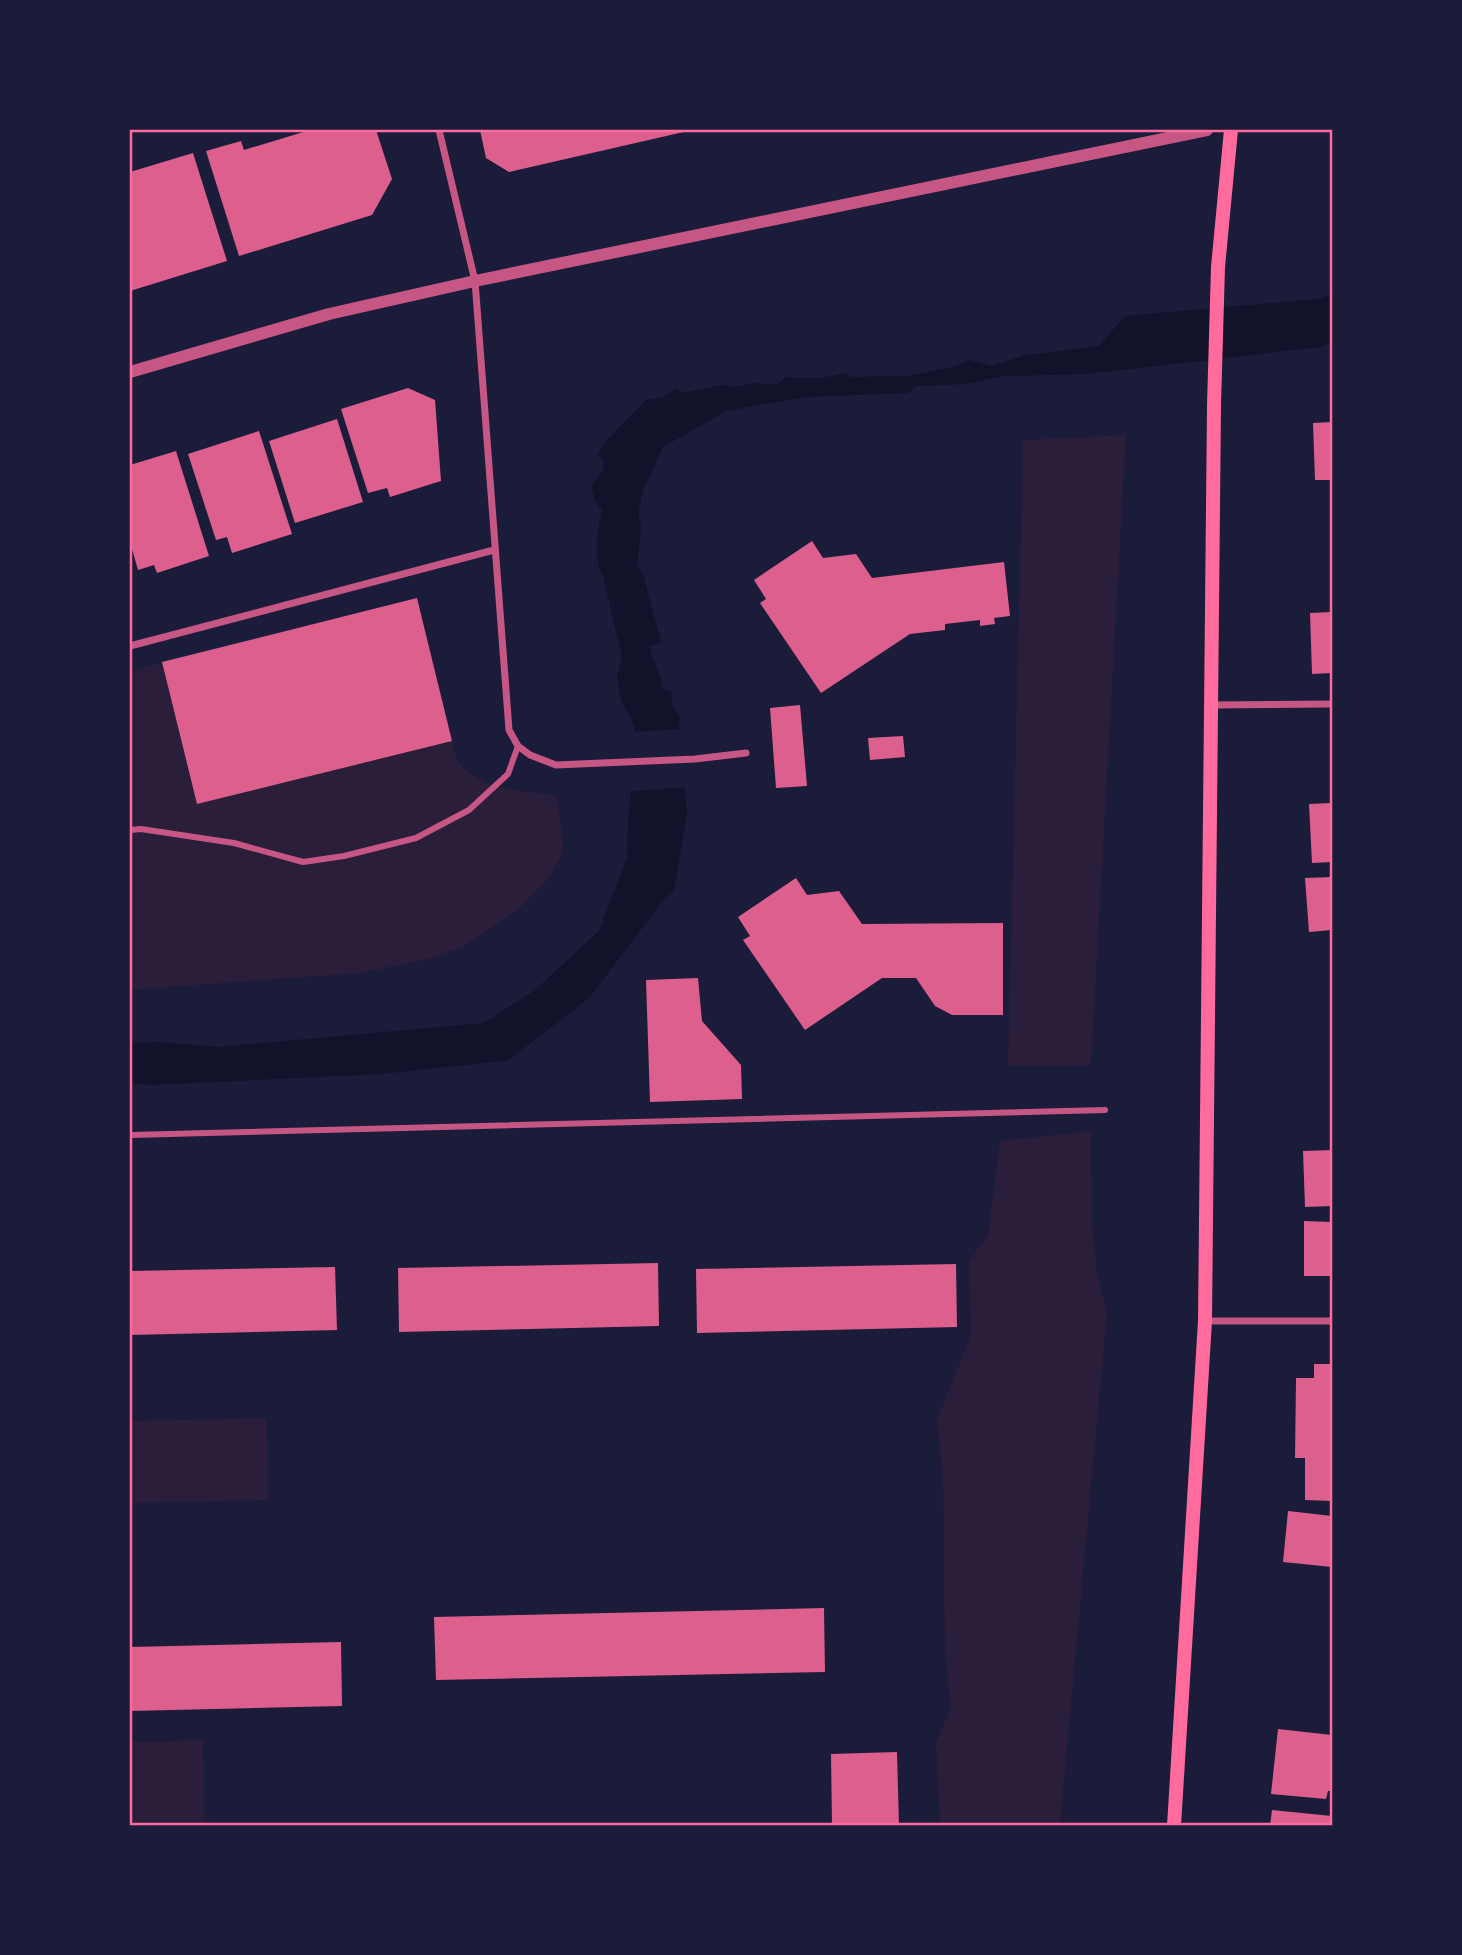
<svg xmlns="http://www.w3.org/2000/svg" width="1462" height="1955" font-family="Commissioner,sans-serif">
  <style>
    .green { fill: #2a1e3b }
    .water { fill: #12122b }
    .pier { fill: #1b1b3a }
    .building { fill: #dd5f8e }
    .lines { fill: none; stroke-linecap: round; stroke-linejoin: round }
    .pedestrian { stroke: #c65784; stroke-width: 6 }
    .minor { stroke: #c65784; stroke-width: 7 }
    .tertiary { stroke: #c65784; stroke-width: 12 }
    .secondary { stroke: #ff6b9d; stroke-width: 14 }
    .neatline { fill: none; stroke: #ff6b9d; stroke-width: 2.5 }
  </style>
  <rect width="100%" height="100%" fill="#1b1b3a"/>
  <path class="green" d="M1126,435L1091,1065L1008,1066L1023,440Z
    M162,662L197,804L452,741C458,791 518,789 557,796L564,850L550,877L519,909L461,948L423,960L361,973L130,990V672Z
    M1091,1131L1092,1225L1097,1274L1107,1314L1060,1825H940L936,1742L951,1709L945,1652L943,1480L937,1420L971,1334L969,1261L988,1235L1000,1141Z
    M267,1418L269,1500L130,1503V1421Z
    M203,1740L205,1825H130V1742Z"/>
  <path class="water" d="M1332,294V341L1321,347L1086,374L1003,376L966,384L916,386L908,393L806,397L726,411L663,447L643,490L638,515L641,526L637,567L643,574L661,642L650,646C652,662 661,673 663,689L671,691L672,705L680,718L679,725L687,813L674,891L661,903L590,997L509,1060L381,1074L151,1085L130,1083V1043L158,1042L217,1047L484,1023L534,991L599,931L627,857L628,819L637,738L631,717L621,701L617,677L622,658L603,575C593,561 598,527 602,510L595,501L591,486L602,472L604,461L597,455L608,439L646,400L663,397L676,388L683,393L720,385L735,387L756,383L777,385L786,377C806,379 824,379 844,373L851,377L909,376L957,366L969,360L992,366L1026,355L1099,346L1125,316L1319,299Z"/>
  <path class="pier" d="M682,729L688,787L628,792L634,738L632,732Z"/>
  <path class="building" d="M310,130H376L392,179L372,215L239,256L206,151L241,141L244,150Z
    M480,130H688V131L509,172L486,158Z
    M193,153L227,261L130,291V172Z
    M408,388L435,400L441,481L390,497L387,488L368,493L341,409Z
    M337,419L363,502L295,523L269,441Z
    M1332,422V480H1315L1313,423Z
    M259,431L292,534L232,553L227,537L216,540L188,454Z
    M176,451L209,556L157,573L154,565L138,570L130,542V465Z
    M812,541L823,558L856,554L872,578L1004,562L1010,616L994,618L995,624L980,626V620L945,624V630L910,634L821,693L760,603L766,599L754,580Z
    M417,598L452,741L197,804L162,662Z
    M1332,612V673L1312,674L1310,613Z
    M800,705L807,786L776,788L770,708Z
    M903,736L905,757L870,760L868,738Z
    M1332,803V862L1312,863L1309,804Z
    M1332,877V930L1309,932L1305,878Z
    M796,878L807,895L839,891L862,924L1003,923V1015H952L935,1006L916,978H882L805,1030L743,940L750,936L738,917Z
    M698,978L702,1021L741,1065L742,1099L650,1102L646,980Z
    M1332,1150V1206L1305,1207L1303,1151Z
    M1304,1221L1332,1222V1276H1304Z
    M658,1263L659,1326L399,1332L398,1268Z
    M956,1264L957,1327L697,1333L696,1269Z
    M335,1267L337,1330L130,1335V1271Z
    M1314,1364H1332V1501L1305,1500V1458H1295L1296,1378H1314Z
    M1288,1511L1332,1516V1567L1283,1562Z
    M824,1608L825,1672L436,1680L434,1617Z
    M341,1642L342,1706L130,1711V1647Z
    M1278,1729L1332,1735V1791H1328L1326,1799L1271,1794Z
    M897,1752L899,1826H832L831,1754Z
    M1272,1810L1332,1816V1826H1270Z"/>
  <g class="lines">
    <path class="pedestrian" d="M130,830L141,829L234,843L303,862L344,856L416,838L469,810L508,774L518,746
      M130,1135L1105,1110"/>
    <path class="minor" d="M439,130L475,281L509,730L518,746L530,755L556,765L695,759L746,753
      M130,646L494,550
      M1211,705L1332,704
      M1205,1321H1332"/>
    <path class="tertiary" d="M130,372L329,314L475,281L1207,130"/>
    <path class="secondary" d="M1174,1826L1205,1321L1214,405L1218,267L1231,130"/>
  </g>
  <rect width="1462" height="1955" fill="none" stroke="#1b1b3a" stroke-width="262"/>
  <rect x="131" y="131" width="1200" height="1693" class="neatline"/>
</svg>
